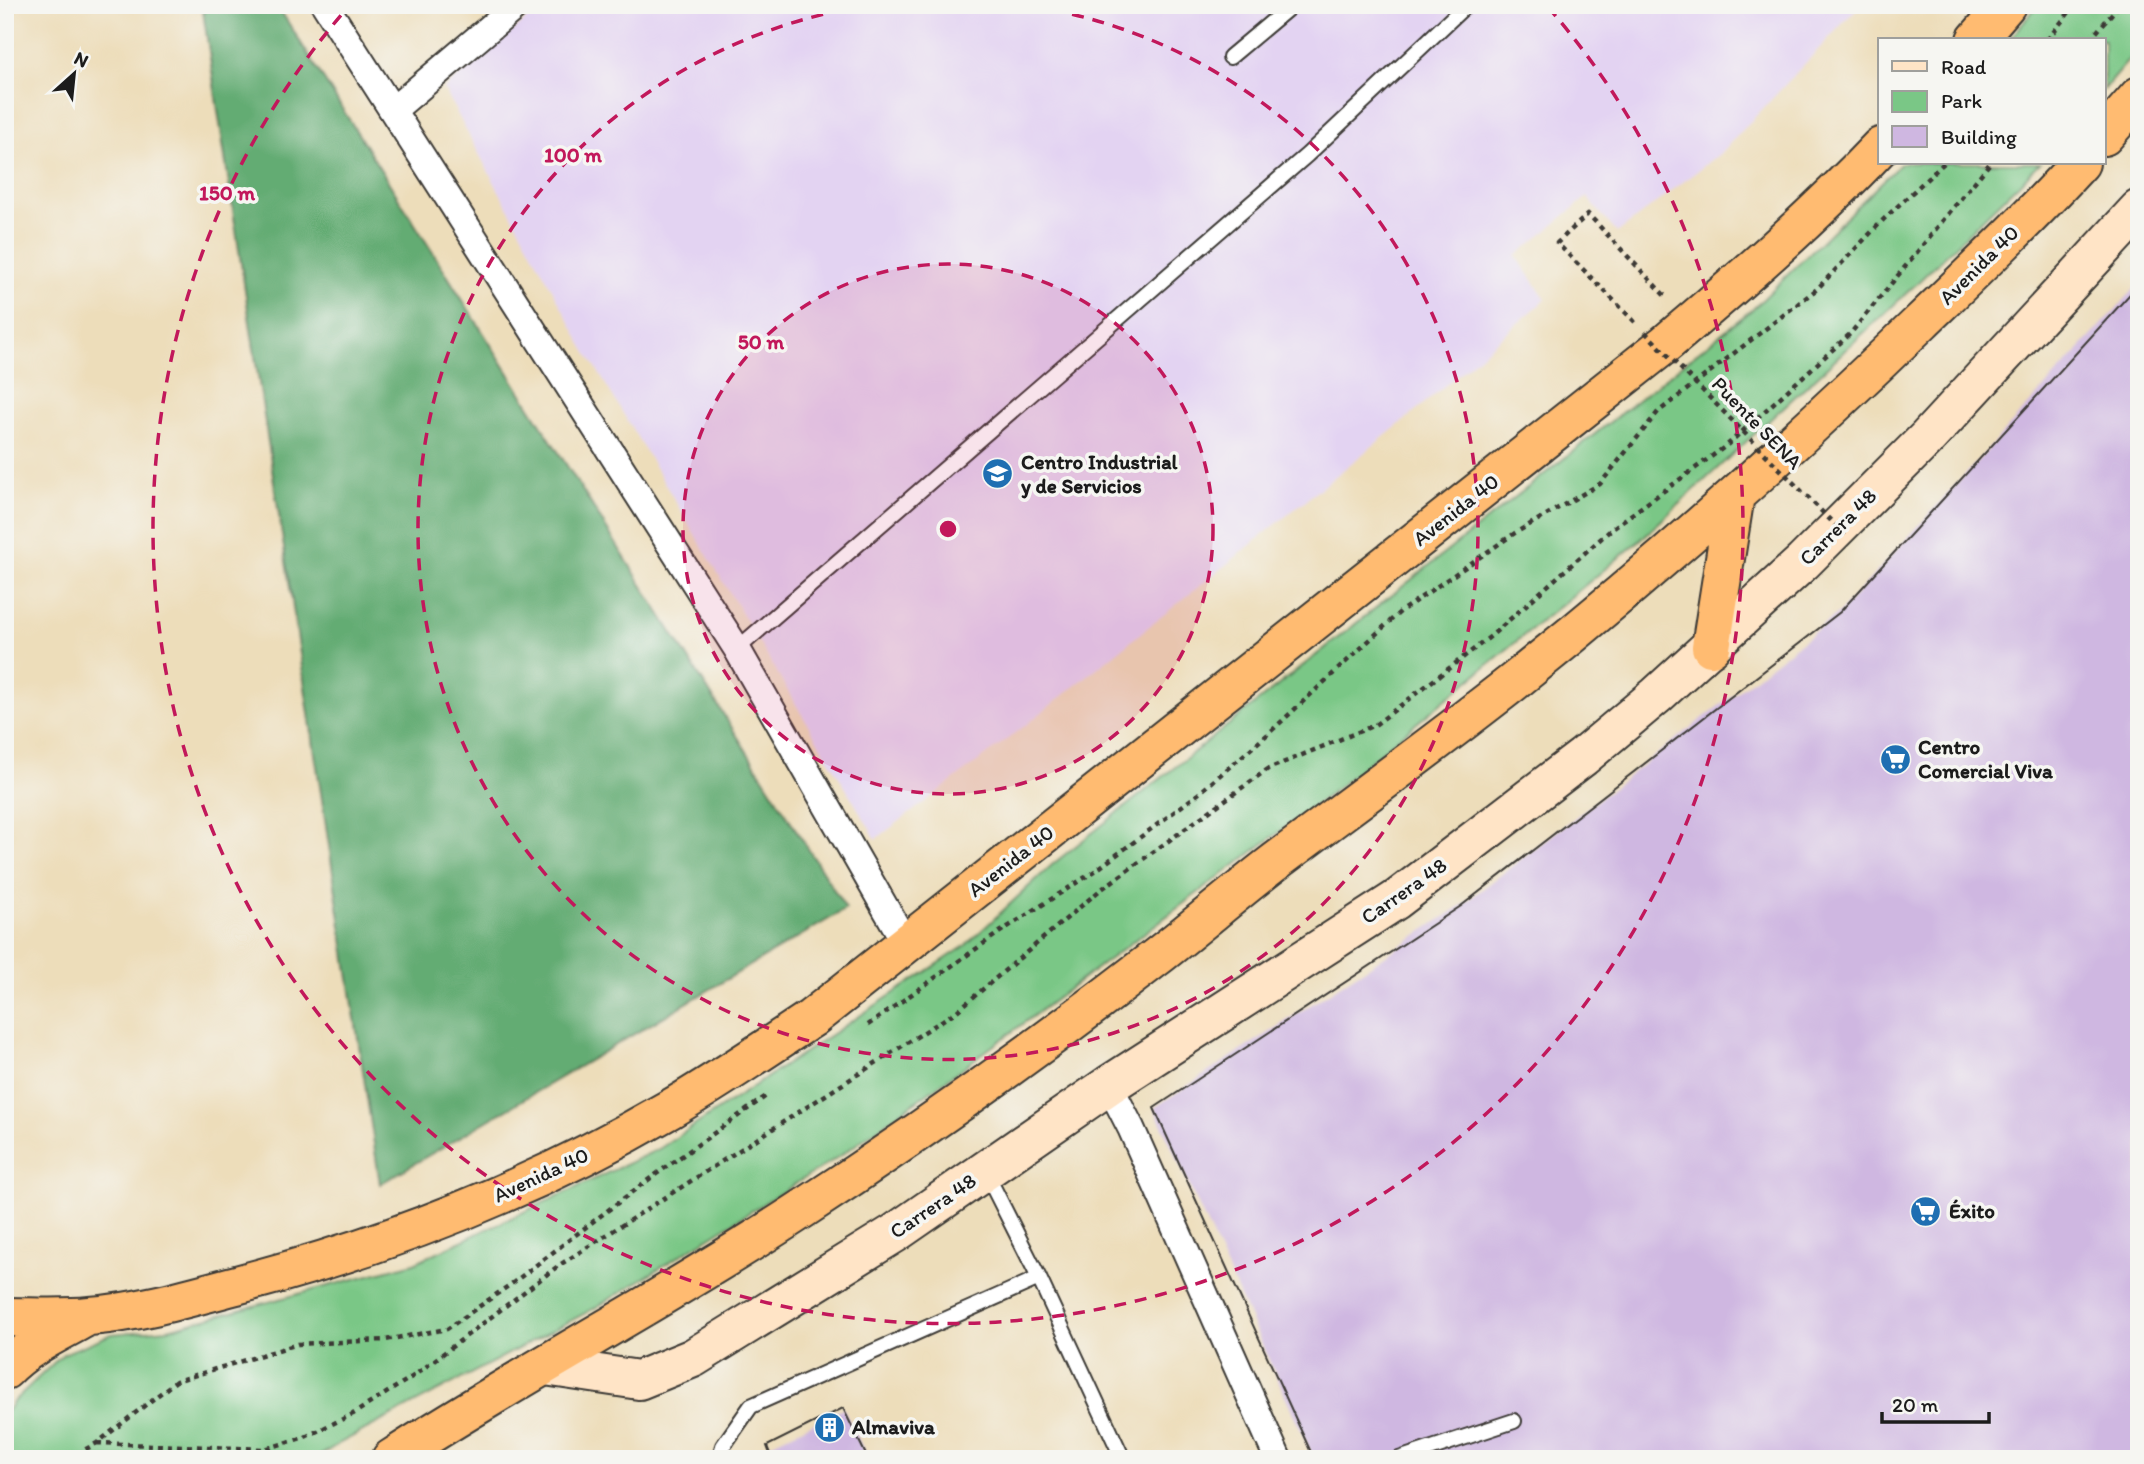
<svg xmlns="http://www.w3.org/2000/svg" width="2144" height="1464" font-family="Itim,sans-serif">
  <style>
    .built { fill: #e3d3f2 }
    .green { fill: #7ac786; stroke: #4b7251; stroke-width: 2 }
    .forest { fill: #63ac73; stroke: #406448; stroke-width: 2 }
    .building { fill: #cfb7e1 }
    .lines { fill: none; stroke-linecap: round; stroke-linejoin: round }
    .lane-casing { stroke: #3b3934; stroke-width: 18 }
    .street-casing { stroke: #3b3934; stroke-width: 30 }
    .secondary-casing { stroke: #3b3934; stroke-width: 42 }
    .highway-casing { stroke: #3b3934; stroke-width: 42 }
    .path { stroke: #3b3934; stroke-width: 4.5; stroke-dasharray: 5 5; stroke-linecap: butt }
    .lane { stroke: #fff; stroke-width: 14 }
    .street { stroke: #fff; stroke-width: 26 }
    .secondary { stroke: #ffe4c6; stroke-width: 38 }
    .highway { stroke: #ffbb71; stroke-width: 38 }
    .path-bridge { stroke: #3b3934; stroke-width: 4.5; stroke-dasharray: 5 5; stroke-linecap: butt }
    .ring { fill: none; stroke: #c2185b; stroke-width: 3.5; stroke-dasharray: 12 9 }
    .labels { text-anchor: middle; stroke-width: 7; stroke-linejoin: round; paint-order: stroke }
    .street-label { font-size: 21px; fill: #1c1c1c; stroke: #f6f6f2 }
    .poi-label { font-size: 21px; font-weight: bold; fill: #1c1c1c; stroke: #f6f6f2; text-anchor: start }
    .centre { fill: #c2185b; stroke: #f6f6f2; stroke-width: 3.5 }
    .ring-label { font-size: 21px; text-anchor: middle; font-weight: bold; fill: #c2185b; stroke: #f6f6f2; stroke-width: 7; stroke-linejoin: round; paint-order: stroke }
  </style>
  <rect width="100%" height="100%" fill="#f6f6f2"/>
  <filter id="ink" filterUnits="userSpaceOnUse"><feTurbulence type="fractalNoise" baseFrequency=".0143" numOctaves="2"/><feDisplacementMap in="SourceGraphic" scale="14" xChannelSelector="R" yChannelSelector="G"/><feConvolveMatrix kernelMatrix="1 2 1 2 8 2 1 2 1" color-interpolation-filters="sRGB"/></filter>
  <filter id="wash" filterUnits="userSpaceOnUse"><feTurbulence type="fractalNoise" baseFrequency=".00686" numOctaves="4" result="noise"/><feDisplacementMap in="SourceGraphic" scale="28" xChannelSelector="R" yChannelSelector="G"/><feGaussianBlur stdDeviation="1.57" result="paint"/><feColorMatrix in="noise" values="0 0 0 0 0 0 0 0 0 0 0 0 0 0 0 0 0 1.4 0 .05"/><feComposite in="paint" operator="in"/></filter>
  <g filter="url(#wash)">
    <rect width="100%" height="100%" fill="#edddba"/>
    <path class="built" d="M543,5H1860L1722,152L1617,233L1587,197L1516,256L1546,299L1406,419L1217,572L1022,728L876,839L580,341L444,89Z"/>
    <path class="green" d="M2038,5H2139V48L2104,89V40H2009Z
      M1901,163H2040L1912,288L1638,542L1330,794L997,1043L840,1156L597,1307L340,1443L315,1459H5V1414L14,1401L63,1354L112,1334L168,1329L414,1263L659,1149L965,946L1053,864L1755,307Z"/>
    <path class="forest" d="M202,5H277L846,909L380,1184Z"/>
    <g id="blocks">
      <path class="building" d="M2139,284V1459H1314L1154,1108L1461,906L1840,612Z
        M843,1408L868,1459H772L767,1446Z"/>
    </g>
  </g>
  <g filter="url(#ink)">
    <use href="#blocks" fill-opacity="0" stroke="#3b3934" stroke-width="2"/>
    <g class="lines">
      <defs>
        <path id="lane" d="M1230,57L1292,5
          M737,649L1307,155L1466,5
          M986,1173L1039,1278L1123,1459
          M719,1459L723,1446L751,1406L1039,1278
          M1399,1459L1514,1421"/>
        <path id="street" d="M325,5L737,649L906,944
          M393,110L517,5
          M1109,1085L1131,1128L1278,1459"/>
        <path id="secondary" d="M545,1366L639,1380L693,1358L895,1233L1109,1085L1396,900L1583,757L1657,695L1803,562L1928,437L2139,209"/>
        <path id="highway" d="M1976,40L2006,5
          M2104,136L2139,96
          M1711,647L1735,495
          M5,1317C33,1317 62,1319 90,1316C140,1312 191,1297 240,1284C389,1245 536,1187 670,1109C718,1081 765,1049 812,1018L1664,345C1739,282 1813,218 1880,147
          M5,1370C27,1347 56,1334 83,1319
          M391,1459C523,1373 663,1300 795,1214C918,1134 1038,1049 1154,959C1193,929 1231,896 1271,865C1351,805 1432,746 1511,684C1653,571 1790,449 1921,322C1975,270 2030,218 2080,163"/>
      </defs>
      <use href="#lane" class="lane-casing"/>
      <use href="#street" class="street-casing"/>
      <use href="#secondary" class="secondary-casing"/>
      <use href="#highway" class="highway-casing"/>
      <path class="path" d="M2047,40L2075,5
        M2090,40L2119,5
        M1635,322L1557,243L1588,214L1666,297
        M868,1025L1000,932L1095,871L1198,794L1268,734L1401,611L1515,533L1600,484L1658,412L1817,289L1885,218L1944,163
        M97,1443L265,1449L305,1437L353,1414L415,1375L558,1266L957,1011L1099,891L1268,769L1375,725L1491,636L1614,527L1726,446L1850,334L1990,163
        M68,1459L97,1443L176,1381L298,1344L385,1340L447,1329L514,1282L641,1185L769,1094"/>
      <use href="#lane" class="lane"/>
      <use href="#street" class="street"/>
      <use href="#secondary" class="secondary"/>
      <use href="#highway" class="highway"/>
      <path class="path-bridge" d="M1645,332L1846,536"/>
    </g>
  </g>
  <circle cx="948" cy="529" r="265" fill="#c2185b" fill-opacity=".12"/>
  <g class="ring">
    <circle cx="948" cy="529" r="265"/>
    <path d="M1031 6A530 530 0 1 1 865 6"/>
    <path d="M1548 7A795 795 0 1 1 348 7"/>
  </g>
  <defs>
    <symbol id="university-disc" viewBox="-11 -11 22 22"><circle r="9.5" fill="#1f6fb2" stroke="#f6f6f2"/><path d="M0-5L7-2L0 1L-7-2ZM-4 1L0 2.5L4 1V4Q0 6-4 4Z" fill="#fff"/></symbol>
    <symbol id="supermarket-disc" viewBox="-11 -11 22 22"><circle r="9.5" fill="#1f6fb2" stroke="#f6f6f2"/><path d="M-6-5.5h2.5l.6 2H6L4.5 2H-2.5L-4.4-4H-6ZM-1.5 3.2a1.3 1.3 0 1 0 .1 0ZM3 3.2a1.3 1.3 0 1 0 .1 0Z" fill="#fff"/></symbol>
    <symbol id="building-disc" viewBox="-11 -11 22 22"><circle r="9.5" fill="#1f6fb2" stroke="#f6f6f2"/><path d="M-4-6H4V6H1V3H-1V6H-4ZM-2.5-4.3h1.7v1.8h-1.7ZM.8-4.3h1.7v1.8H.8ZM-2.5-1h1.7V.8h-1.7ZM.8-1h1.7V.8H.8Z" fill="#fff"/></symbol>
  </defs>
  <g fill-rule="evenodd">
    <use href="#university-disc" x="980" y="456" width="35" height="35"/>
    <use href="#supermarket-disc" x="1878" y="742" width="35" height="35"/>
    <use href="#supermarket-disc" x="1908" y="1194" width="35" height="35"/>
    <use href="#building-disc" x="812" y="1410" width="35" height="35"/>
  </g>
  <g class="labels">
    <g class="street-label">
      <text transform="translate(1979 265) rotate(-45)" y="7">Avenida 40</text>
      <text transform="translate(1757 423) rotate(46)" y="7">Puente SENA</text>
      <text transform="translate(1456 510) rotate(-38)" y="7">Avenida 40</text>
      <text transform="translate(1838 527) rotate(-45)" y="7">Carrera 48</text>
      <text transform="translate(1011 861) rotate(-38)" y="7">Avenida 40</text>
      <text transform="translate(1404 891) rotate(-35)" y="7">Carrera 48</text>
      <text transform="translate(541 1175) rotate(-25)" y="7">Avenida 40</text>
      <text transform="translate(933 1206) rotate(-34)" y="7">Carrera 48</text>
    </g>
    <g class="poi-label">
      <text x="1021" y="469">Centro Industrial<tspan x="1021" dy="24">y de Servicios</tspan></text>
      <text x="1918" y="754">Centro<tspan x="1918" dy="24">Comercial Viva</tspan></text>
      <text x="1949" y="1218">Éxito</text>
      <text x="852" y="1434">Almaviva</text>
    </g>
  </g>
  <circle cx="948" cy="529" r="10" class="centre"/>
  <g class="ring-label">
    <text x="573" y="162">100 m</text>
    <text x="227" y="200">150 m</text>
    <text x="761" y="349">50 m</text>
  </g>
  <rect width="2144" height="1464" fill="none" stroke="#f6f6f2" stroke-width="28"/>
  <rect x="1878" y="38" width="228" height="126" fill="#f6f6f2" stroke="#9f9f9c" stroke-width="2"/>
  <rect x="1892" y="61" width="35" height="10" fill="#ffe4c6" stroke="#9f9f9c" stroke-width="2"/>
  <text x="1941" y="74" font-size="21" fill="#1c1c1c">Road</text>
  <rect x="1892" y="91" width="35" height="21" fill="#7ac786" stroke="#9f9f9c" stroke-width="2"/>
  <text x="1941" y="108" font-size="21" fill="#1c1c1c">Park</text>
  <rect x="1892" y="126" width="35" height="21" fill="#cfb7e1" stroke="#9f9f9c" stroke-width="2"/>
  <text x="1941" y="144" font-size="21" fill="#1c1c1c">Building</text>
  <g transform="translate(74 74) rotate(27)" stroke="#f6f6f2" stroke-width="5" paint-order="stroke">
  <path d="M0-5L12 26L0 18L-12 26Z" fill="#1c1c1c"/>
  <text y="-10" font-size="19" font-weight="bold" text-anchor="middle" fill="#1c1c1c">N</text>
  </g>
  <path d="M1882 1412v10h107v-10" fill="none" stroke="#1c1c1c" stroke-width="3.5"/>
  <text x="1892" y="1412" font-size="21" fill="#1c1c1c" stroke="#f6f6f2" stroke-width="5" paint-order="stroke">20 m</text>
</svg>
